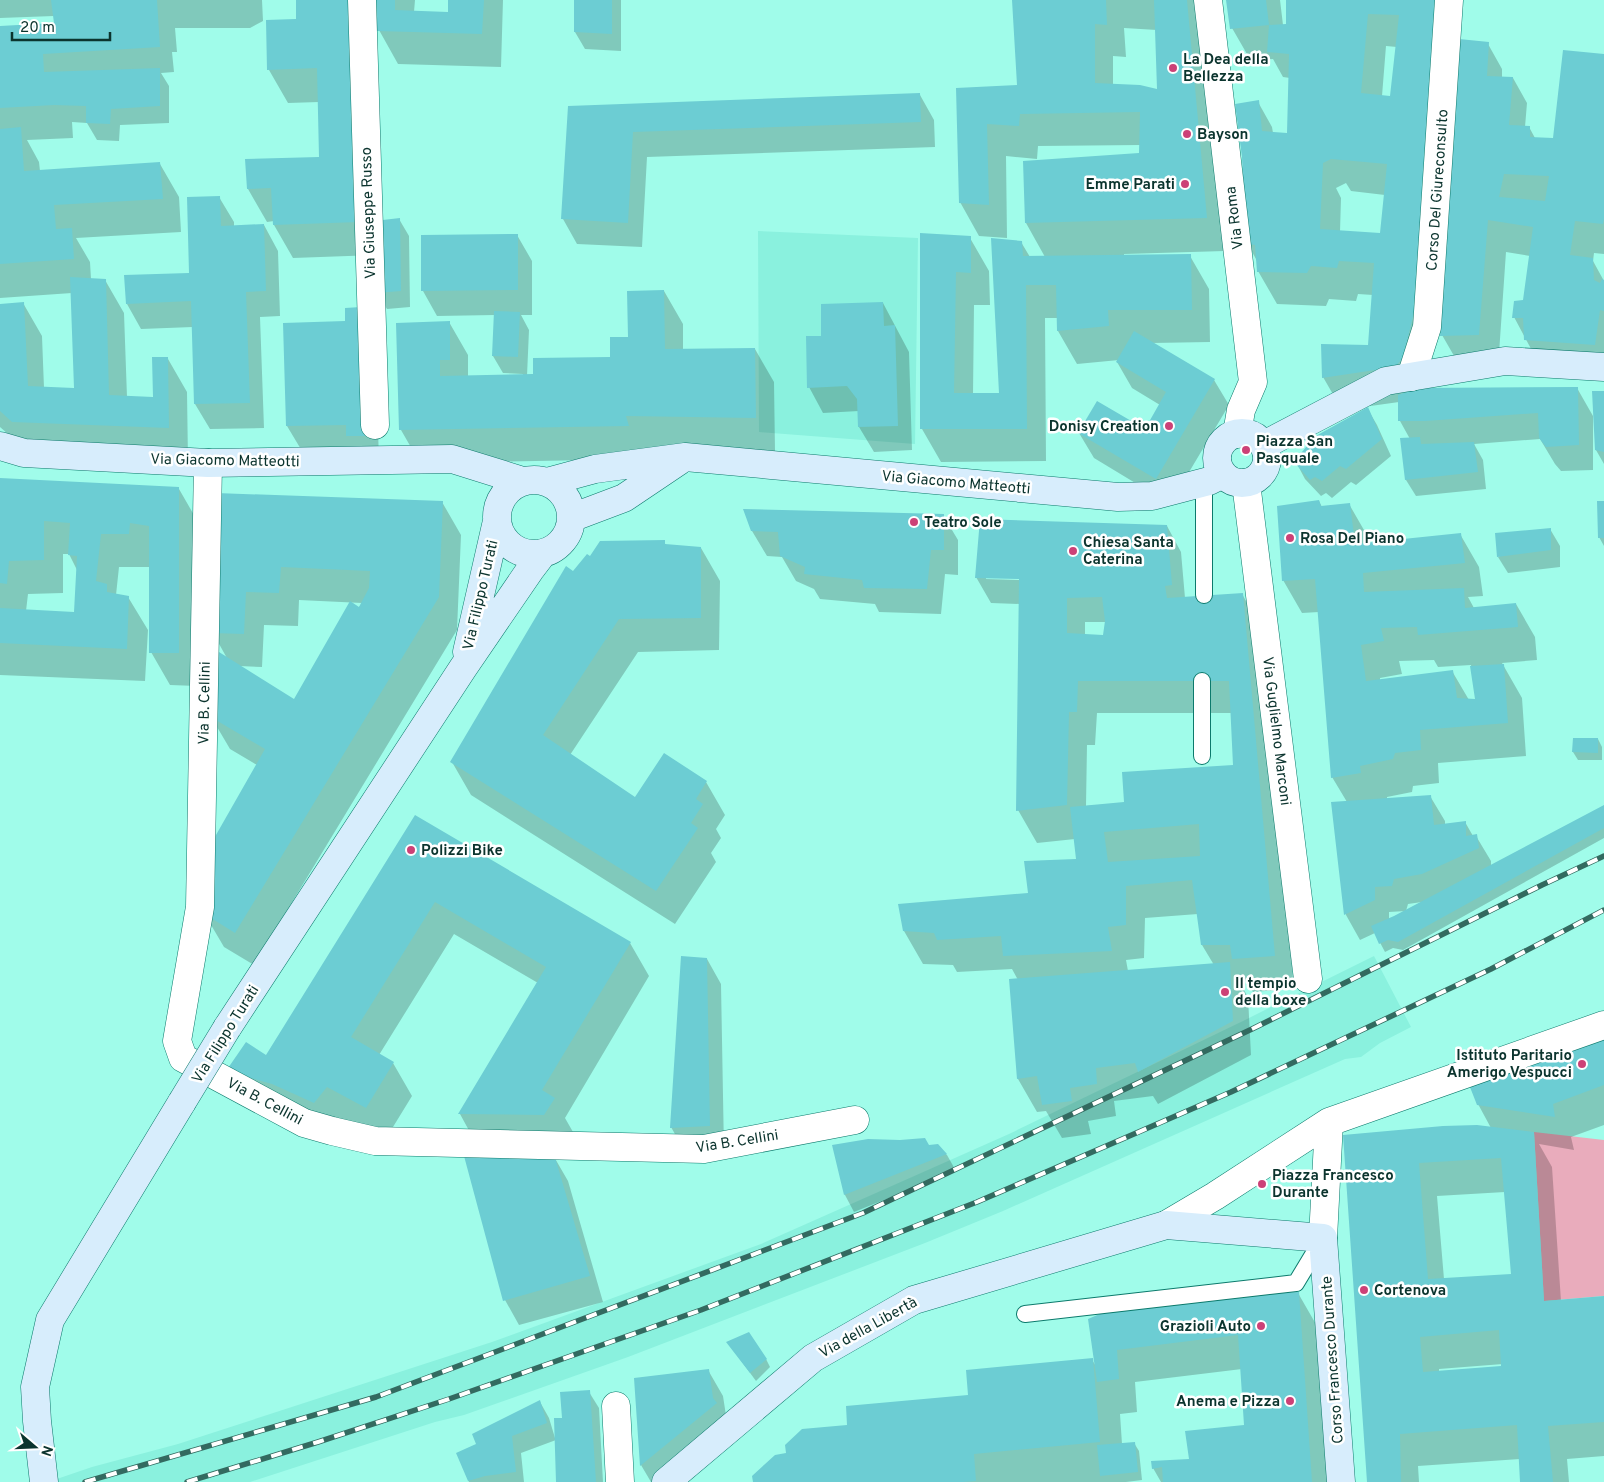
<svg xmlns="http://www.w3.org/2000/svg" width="1604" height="1482" font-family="Overpass,sans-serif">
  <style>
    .built { fill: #8af1de }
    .green { fill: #e9acbc }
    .shadow { fill: #0003; fill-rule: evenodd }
    .building { fill: #6ccdd3; fill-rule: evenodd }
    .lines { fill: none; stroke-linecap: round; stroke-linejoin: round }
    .lane-casing { stroke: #0c7a6c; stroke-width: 18 }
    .street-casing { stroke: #0c7a6c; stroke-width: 29 }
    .secondary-casing { stroke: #0c7a6c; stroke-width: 29 }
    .lane { stroke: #fff; stroke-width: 16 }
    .street { stroke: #fff; stroke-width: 28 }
    .secondary { stroke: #d7edfc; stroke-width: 28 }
    .rail-casing { stroke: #336a60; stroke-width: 5.5 }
    .rail { stroke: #fff; stroke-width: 4; stroke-dasharray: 11; stroke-linecap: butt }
    .secondary-bridge-casing { stroke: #0c7a6c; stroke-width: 29; stroke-linecap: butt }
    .secondary-bridge { stroke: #d7edfc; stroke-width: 28 }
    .poi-dot { fill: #cc4177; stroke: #fff; stroke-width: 2 }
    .labels { text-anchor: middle; stroke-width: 5; stroke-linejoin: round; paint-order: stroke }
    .poi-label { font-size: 15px; font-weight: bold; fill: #0b342e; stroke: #fff; text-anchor: start }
    .street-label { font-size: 15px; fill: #0b342e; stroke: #fff }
  </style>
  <rect width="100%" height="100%" fill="#a0fcea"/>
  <path class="built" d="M758,231L918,238L915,444L759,432Z
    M1374,956L1411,1027L1380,1043L1361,1057L1345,1059L1003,1211L925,1243L628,1357L464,1415L435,1422L250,1482H48L92,1467L178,1444L492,1342L761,1244L1009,1134L1243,1021Z"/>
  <path class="green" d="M1534,1132L1604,1140V1296L1544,1301Z"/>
  <path class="shadow" d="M0,0H262L263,21L250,28H175L177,52H172L174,72L161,73L169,86V123L120,125L119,141L97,140L87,123L72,122L73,138L27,140L39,162L40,171L160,164L179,197L181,232L76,238L90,262L91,279L105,280L124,313L127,397L154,398L168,359L187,392L188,461L32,455L0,427V305L23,303L42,336L44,388L75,390L72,293L0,298V27L56,24L54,16L0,18Z
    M297,0L376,222L399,219L409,236L410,307L387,309L377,293L376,255L293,258L274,225V221L267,222L248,189L321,158L319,102L288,103L269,70L298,20Z
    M377,0H415L414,12L449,13L450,0H503L501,67L398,64L379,30Z
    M576,0H621V51L585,49L575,32Z
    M1013,0H1202L1225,251L1124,254V256H1190L1209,289L1210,342L1152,343L1214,380L1229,405L1170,504L1094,458L1079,433L1145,431L1160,405L1132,388L1117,362L1119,360L1077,364L1058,331V318H1045L1046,461L941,462L922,429L921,235L970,238L989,271L990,305H974L973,395H1001L1021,242L1030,257H1045L1026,223L1141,154V145L1038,146L1037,159L1006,156L1007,238L979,236L960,202L958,90L1019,86ZM1124,28L1157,30L1158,90L1113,85V56L1126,57Z
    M1228,0H1280L1283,25H1287V0H1461L1422,389L1577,388L1593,416V470L1561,471L1555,464L1540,439L1474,444L1483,460L1486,489L1416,496L1406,480L1410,439L1400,421L1399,402L1342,410L1323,377L1369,347L1373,295L1358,294L1356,301L1329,299L1326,306L1277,304L1258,271L1257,261L1248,244L1258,102L1272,127L1273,133L1288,135L1290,78L1283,77L1273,59L1251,61L1232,28ZM1386,46L1397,47L1392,97L1382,96ZM1346,183L1351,191L1385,195L1381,234L1340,232L1341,198L1336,188Z
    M1488,44L1502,69V78H1513L1527,103L1525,127H1529L1535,138L1554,139L1604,55V254L1594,253L1593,261L1604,281V377L1544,373L1514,317L1524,301L1530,256L1506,252L1498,368H1461L1442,335Z
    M920,95L934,120L935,147L647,157L642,247L577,244L563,219L569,108Z
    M219,197L234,222V226L264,225L278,251L280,316L260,317L264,428L210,429L195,404L193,327L141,329L127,304L191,274Z
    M517,235L532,261V315H521L529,330L527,376L611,358L629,338L664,291L683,324V350L755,349L774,382L775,451L644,449L647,459L420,463L401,430L449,322L468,355V377L523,376V374L503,373L493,356L495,315L437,316L423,291Z
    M883,303L909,352L912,450L874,452L859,427V411L823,413L809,387L822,337Z
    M284,324L375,334L379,461L302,451L287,426Z
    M1604,393V464L1596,450Z
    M1367,408L1377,425L1391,456L1356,485L1351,482L1332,498L1326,493L1321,496L1305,479L1296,462Z
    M0,479L179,489L198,522L197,686L170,685L151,652L150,567H119L116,595L128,597L148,630L145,681L0,675ZM63,554H69L77,570L75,613L26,611L28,594L63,593Z
    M1319,501L1322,507L1349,504L1368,537L1369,544L1460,534L1479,567L1483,596L1468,597L1474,608L1516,604L1535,637L1537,660L1502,663L1522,698L1526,756L1438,763L1439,783L1413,786L1412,792L1387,797V799L1430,796L1445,821V825L1465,822L1473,836H1476L1491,861V866L1604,806V838L1403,950L1393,948L1385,952L1375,933L1360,940L1346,915L1333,803L1347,802L1332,777L1319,612L1302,613L1283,580L1278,507ZM1434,660L1438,667L1471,665L1476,701L1469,700L1452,671L1380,681V678L1402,674L1399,661ZM1422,902L1394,917L1389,919V912L1406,911L1408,904Z
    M442,502L461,535L457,630L254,965L224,947L204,913L257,765L230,749L210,715L228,660L213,633V566ZM299,600L362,603L294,701L239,666L262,667L264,625L298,626Z
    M1604,503V546L1599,537Z
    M943,515L958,540V575L945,574L941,614L879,612L875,604L820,599L814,589L796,581L782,557L767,556L752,531Z
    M1167,526L1181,552L1185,598L1242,594L1261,627L1294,989L1253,992L1244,978H1237L1248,997L1251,1055L1158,1104L1153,1096L1114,1101L1116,1116L1088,1121L1091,1134L1062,1138L1046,1111L1037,1112L1018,1079L1010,980H1018L1012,969L957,972L953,965L923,964L904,931L1029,894L1078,860L1075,839L1037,843L1018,810L1020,604L991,603L976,577ZM986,577L1020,578V580L986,579ZM1085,622H1106L1104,637L1085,635ZM1097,713H1232L1235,771L1127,803L1086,806L1087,745H1095ZM1198,914L1202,945L1214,965L1128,971L1126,960L1144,958L1145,918Z
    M1550,529L1560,546V567L1508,573L1498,557Z
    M664,542L666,545L701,548L720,581L719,650L638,652L570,755L635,799L706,782L725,815L716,829L721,838L711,853L716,862L675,924L471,795L452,762L573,572L591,557Z
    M1574,739H1598L1602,747V760H1578L1573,752Z
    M415,817L630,943L649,976L565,1118L573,1132L478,1147L460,1114L538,983L454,934L379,1055L393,1063L412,1096L385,1140L346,1120L334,1135L227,1071L266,1057Z
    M707,959L721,984L724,1151L685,1152L671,1127Z
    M1604,1037V1125L1571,1137L1574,1150L1539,1144L1552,1167L1561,1301L1604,1298V1456L1567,1459L1569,1482H1522L1520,1459L1418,1466L1419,1482H1368L1344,1136L1491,1128L1478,1104ZM1505,1192L1512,1275L1444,1279L1437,1196ZM1503,1364V1367L1439,1372V1369Z
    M834,1146H937L947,1155L956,1171L854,1212L845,1195Z
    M553,1155L568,1181L603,1302L519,1325L505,1300Z
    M1298,1293L1317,1326L1328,1482H1161L1153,1468L1191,1460L1245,1426L1242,1369L1135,1382L1137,1412L1120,1414L1122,1444L1134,1443L1139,1451L1142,1480L1126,1482H754L787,1455L849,1426L970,1396L1092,1360L1096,1366L1089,1320Z
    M728,1343L766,1359L770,1367L756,1381Z
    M708,1370L723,1396L727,1422L665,1482H651L641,1465L635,1379Z
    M589,1392L599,1408L603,1482H557L556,1440L521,1453L524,1482H469L458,1454L478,1444L540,1402L549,1418L555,1438L563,1419Z"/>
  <path class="building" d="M51,0H157L160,47L43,54L44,72L160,68V106L111,109L110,124L86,123V106L54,105L0,108V26L54,23Z
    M296,0H352L359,222L273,225L271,188L247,189L245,159L319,157L317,68L267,70L266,20L296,19Z
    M376,0H395V10L448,12V0H484L482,34L377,31Z
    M574,0H612V34L574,32Z
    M1012,0H1106L1107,25L1095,24V83L1140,85L1157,89L1154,0H1187L1207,218L1025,223L1023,161L1139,153L1140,112L1020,114L1019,126L987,124L989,205L959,203L956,88L1017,85Z
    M1226,0H1266L1269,25L1286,24V0H1440L1415,308L1403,358L1395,367L1322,378L1321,344L1368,345L1374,263L1339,261L1337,268L1311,266L1307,273L1257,272L1255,245L1246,244L1242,157L1235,104L1259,100L1262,131L1287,133L1289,54L1267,52L1269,25L1230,29ZM1368,14L1399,15L1390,96L1361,93ZM1331,159L1387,164L1380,233L1320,229L1323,163Z
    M1459,39L1489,42L1487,76L1513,77L1509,125L1530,126V137L1553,138L1563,50L1604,54V219L1603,224L1575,221L1570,255L1593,258L1594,280L1600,283L1602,279L1604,280V311L1600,310L1595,345L1524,340L1523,318H1512L1514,301L1523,300L1533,227L1488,220L1479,335L1440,336ZM1504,174L1549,176L1545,201L1499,197Z
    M920,93L921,122L633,132L628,223L561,219L568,106Z
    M21,127L24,171L160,162L163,199L54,205L56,229L72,228L74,259L0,264V129Z
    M220,196L221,226L264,224L266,291L246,292L250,403L194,404L191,301L126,304L124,275L189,273L187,197Z
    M400,218L401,291L376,293L374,221Z
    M920,233L971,236V273L956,272L954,393H999L991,238L1022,241L1023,256L1191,254L1192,310H1108L1109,326L1057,331L1056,285H1026L1027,429H920Z
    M518,234V290L421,291V235Z
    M70,277L106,279L109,395L153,397L152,357H168L169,428L12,422L0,411V304L24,302L28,386L74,388Z
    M664,290L665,349L755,348L756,418L626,416L629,426L399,430L396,323L450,321V360H440V376L533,374V358L610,357V337H628L627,291Z
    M883,302L884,326L895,325L898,426L858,427L857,399L847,386L807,388L806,336H821V304Z
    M361,307L365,436H346V425L286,426L283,323L345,321V308Z
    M494,311L520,312L518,357L492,356Z
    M1134,331L1215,379L1156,479L1078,433L1097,401L1145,429L1166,392L1116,362Z
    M1578,387L1579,445L1546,447L1539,438L1538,413L1425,421H1398V395L1418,388Z
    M1592,391H1604V452L1595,450Z
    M1368,407L1382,439L1346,469L1340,466L1322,481L1315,477L1310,480L1294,462L1314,437Z
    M1420,437L1421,444L1474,442L1478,472L1405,480L1400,438Z
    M0,478L179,487V653H149V526L130,523L129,534H101L96,581L107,584V592L129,596L127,649L0,643V608L74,612L77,556L68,555L70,523L44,521V560L9,561L7,584L0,583Z
    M216,493L443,501L439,597L235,933L203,913L204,856L265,749L209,716L211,647L294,699L350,601L359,607L369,588L370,571L281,567L279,593L246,592L244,634L212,633Z
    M1319,500L1321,506L1350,503L1355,544L1461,533L1465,563L1363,573L1364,592L1464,588L1465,608L1516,603L1518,627L1418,635L1417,627L1381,628L1384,641L1361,645L1366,681L1453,670L1457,698L1475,699L1470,666L1504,664L1508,723L1420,730L1421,750L1395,753L1393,759L1360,766L1361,773L1331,778L1315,579L1282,581L1277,506Z
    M1597,501H1604V538H1598Z
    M743,509L944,514V550H931L927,589L864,588L862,580L804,574L805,567L780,556L778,532L751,531Z
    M980,519L1167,525L1172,585L1165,586L1167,598L1243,593L1275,956L1232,959L1230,945H1201L1192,880L1126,886V925L1108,927L1112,951L1003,956L1001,936L937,940L934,933L903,931L898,904L1028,893L1024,861L1076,859L1070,807L1124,802L1122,772L1233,765L1229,681H1078L1077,712H1069L1067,805L1016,811L1019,579L975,578ZM1102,597L1105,621L1103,635L1067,633V598ZM1199,824L1200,856L1108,862L1104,832Z
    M1551,528V550L1497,557L1495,533Z
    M665,540V544L701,547V618L619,619L543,735L635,797L664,753L707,781L696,799L703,804L691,823L698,828L656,891L450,762L566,566L573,571L587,554L590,556L600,541Z
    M1573,738H1598V753L1572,752Z
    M1431,795L1434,825L1466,821V836L1477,834L1479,848L1422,874L1394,879L1392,886L1375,887V900L1344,915L1331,802Z
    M1604,805V828L1398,942L1388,940L1379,944L1371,926L1394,916Z
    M415,815L631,942L542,1090L555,1098L544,1115L458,1114L546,967L435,902L351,1037L394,1062L366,1108L327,1087L314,1103L272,1084L226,1071L246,1042L266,1055Z
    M681,956L707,958L710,1126L670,1128Z
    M1230,962L1233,1021L1138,1072L1135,1063L1096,1068L1097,1084L1070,1088L1072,1101L1042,1105L1037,1076L1017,1079L1009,979Z
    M1604,1036V1085L1553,1104L1555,1117L1477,1105L1468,1082Z
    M1477,1125L1534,1132L1544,1301L1604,1296V1422L1548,1426L1553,1482H1520L1517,1425L1400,1434L1401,1482H1367L1343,1135L1443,1126ZM1501,1158L1511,1274L1428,1279L1419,1163ZM1499,1330L1501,1366L1423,1372L1420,1337Z
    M925,1138L929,1145L938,1144L947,1154L844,1195L832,1145L868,1139L900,1140Z
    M554,1154L590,1276L503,1301L464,1156Z
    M1299,1292L1312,1482H1163L1162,1467L1152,1469L1151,1461L1189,1459L1185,1431L1244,1425L1238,1335L1117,1350L1119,1379L1097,1382L1088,1319L1116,1307L1189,1297Z
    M749,1332L767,1359L750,1373L726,1342Z
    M1093,1358L1100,1442L974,1454L976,1481L963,1482H753L752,1476L775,1455L786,1453L785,1445L802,1429L847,1425L846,1406L968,1395L966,1370Z
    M709,1369L713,1398L717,1403L640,1466L634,1378Z
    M590,1390L596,1482H556L554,1418H562L560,1392Z
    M540,1400L547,1423L512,1436L516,1472L485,1476L468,1481L456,1453L476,1444L472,1434Z
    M1135,1442L1138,1472L1100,1476L1097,1445Z"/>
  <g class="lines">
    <defs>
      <path id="lane" d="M1204,595V483
        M1202,681V756
        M1025,1314L1296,1283L1322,1240"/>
      <path id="street" d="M362,0L375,425
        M1208,0L1253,382L1241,410L1237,434
        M1411,377L1427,327L1449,0
        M208,463L200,907L177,1041L183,1058L304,1123L332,1131L375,1141L704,1149L855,1120
        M1246,483L1308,979
        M1166,1225L1215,1196L1329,1122L1604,1025
        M1323,1238L1329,1122
        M616,1406L620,1482"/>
      <path id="secondary" d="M1217 458a25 25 0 1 1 50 0a25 25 0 1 1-50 0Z
        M1264,445L1386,381L1505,361L1604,367
        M0,446L24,453L208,463L452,459L523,481
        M497 517a37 37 0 1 1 74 0a37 37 0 1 1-74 0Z
        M547,482L595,469L685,457L1118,497L1152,496L1209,481L1223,474
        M571,518L624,498L679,461
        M467,652L497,521
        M227,1028L463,668L530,570L543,553
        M44,1482L37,1421L35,1387L50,1320L182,1102
        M666,1482L813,1358L914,1300L1166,1225L1323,1238L1341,1482"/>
    </defs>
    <use href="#lane" class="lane-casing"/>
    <use href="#street" class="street-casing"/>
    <use href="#secondary" class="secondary-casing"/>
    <use href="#lane" class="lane"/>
    <use href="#street" class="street"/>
    <use href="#secondary" class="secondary"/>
    <defs>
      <path id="rail" d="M85,1482L376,1397L863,1213L1252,1029L1542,885L1604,856
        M187,1482L318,1442L449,1399L701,1310L977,1202L1231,1092L1491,969L1604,910"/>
    </defs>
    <use href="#rail" class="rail-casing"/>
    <use href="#rail" class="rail"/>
    <defs>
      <path id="secondary-bridge" d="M182,1102L227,1028"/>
    </defs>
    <use href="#secondary-bridge" class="secondary-bridge-casing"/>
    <use href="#secondary-bridge" class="secondary-bridge"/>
  </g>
  <g class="poi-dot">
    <circle cx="1173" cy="68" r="5"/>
    <circle cx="1187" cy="134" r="5"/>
    <circle cx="1185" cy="184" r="5"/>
    <circle cx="1169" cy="426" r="5"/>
    <circle cx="1246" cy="450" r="5"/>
    <circle cx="914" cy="522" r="5"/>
    <circle cx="1290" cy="538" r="5"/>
    <circle cx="1073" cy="551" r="5"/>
    <circle cx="411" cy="850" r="5"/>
    <circle cx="1225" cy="992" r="5"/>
    <circle cx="1582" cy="1064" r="5"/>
    <circle cx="1262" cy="1184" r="5"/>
    <circle cx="1364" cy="1290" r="5"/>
    <circle cx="1261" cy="1326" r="5"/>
    <circle cx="1290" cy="1401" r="5"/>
  </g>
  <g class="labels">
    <g class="poi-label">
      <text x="1183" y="64">La Dea della<tspan x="1183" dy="17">Bellezza</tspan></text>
      <text x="1197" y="139">Bayson</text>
      <text x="1175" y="189" text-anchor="end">Emme Parati</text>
      <text x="1159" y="431" text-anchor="end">Donisy Creation</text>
      <text x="1256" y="446">Piazza San<tspan x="1256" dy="17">Pasquale</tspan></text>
      <text x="924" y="527">Teatro Sole</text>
      <text x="1300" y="543">Rosa Del Piano</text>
      <text x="1083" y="547">Chiesa Santa<tspan x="1083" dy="17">Caterina</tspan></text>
      <text x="421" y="855">Polizzi Bike</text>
      <text x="1235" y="988">Il tempio<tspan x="1235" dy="17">della boxe</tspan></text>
      <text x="1572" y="1060" text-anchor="end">Istituto Paritario<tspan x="1572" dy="17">Amerigo Vespucci</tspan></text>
      <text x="1272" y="1180">Piazza Francesco<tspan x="1272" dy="17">Durante</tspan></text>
      <text x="1374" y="1295">Cortenova</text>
      <text x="1251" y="1331" text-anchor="end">Grazioli Auto</text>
      <text x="1280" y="1406" text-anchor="end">Anema e Pizza</text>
    </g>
    <g class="street-label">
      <text transform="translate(1437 190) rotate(-86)" y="5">Corso Del Giureconsulto</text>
      <text transform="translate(368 213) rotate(-92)" y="5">Via Giuseppe Russo</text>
      <text transform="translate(1234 218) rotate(-97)" y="5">Via Roma</text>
      <text transform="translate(225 460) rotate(1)" y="5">Via Giacomo Matteotti</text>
      <text transform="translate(956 482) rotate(5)" y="5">Via Giacomo Matteotti</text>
      <text transform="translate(480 595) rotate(-77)" y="5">Via Filippo Turati</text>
      <text transform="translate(204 703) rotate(-89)" y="5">Via B. Cellini</text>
      <text transform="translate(1277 731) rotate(83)" y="5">Via Guglielmo Marconi</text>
      <text transform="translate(225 1034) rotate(-58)" y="5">Via Filippo Turati</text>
      <text transform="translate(265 1101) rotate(28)" y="5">Via B. Cellini</text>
      <text transform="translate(737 1141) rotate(-9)" y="5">Via B. Cellini</text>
      <text transform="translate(868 1327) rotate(-29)" y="5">Via della Libertà</text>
      <text transform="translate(1332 1360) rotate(-94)" y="5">Corso Francesco Durante</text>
    </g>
  </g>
  <g transform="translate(35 1447) rotate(109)" stroke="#ffffff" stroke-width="4" paint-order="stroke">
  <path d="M0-4L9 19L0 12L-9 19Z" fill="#0b342e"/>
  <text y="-8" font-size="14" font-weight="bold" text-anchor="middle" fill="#0b342e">N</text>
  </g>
  <path d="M12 32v8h98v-8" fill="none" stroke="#0b342e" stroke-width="2.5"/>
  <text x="20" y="32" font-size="15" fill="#0b342e" stroke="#ffffff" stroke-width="4" paint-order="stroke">20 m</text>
</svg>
